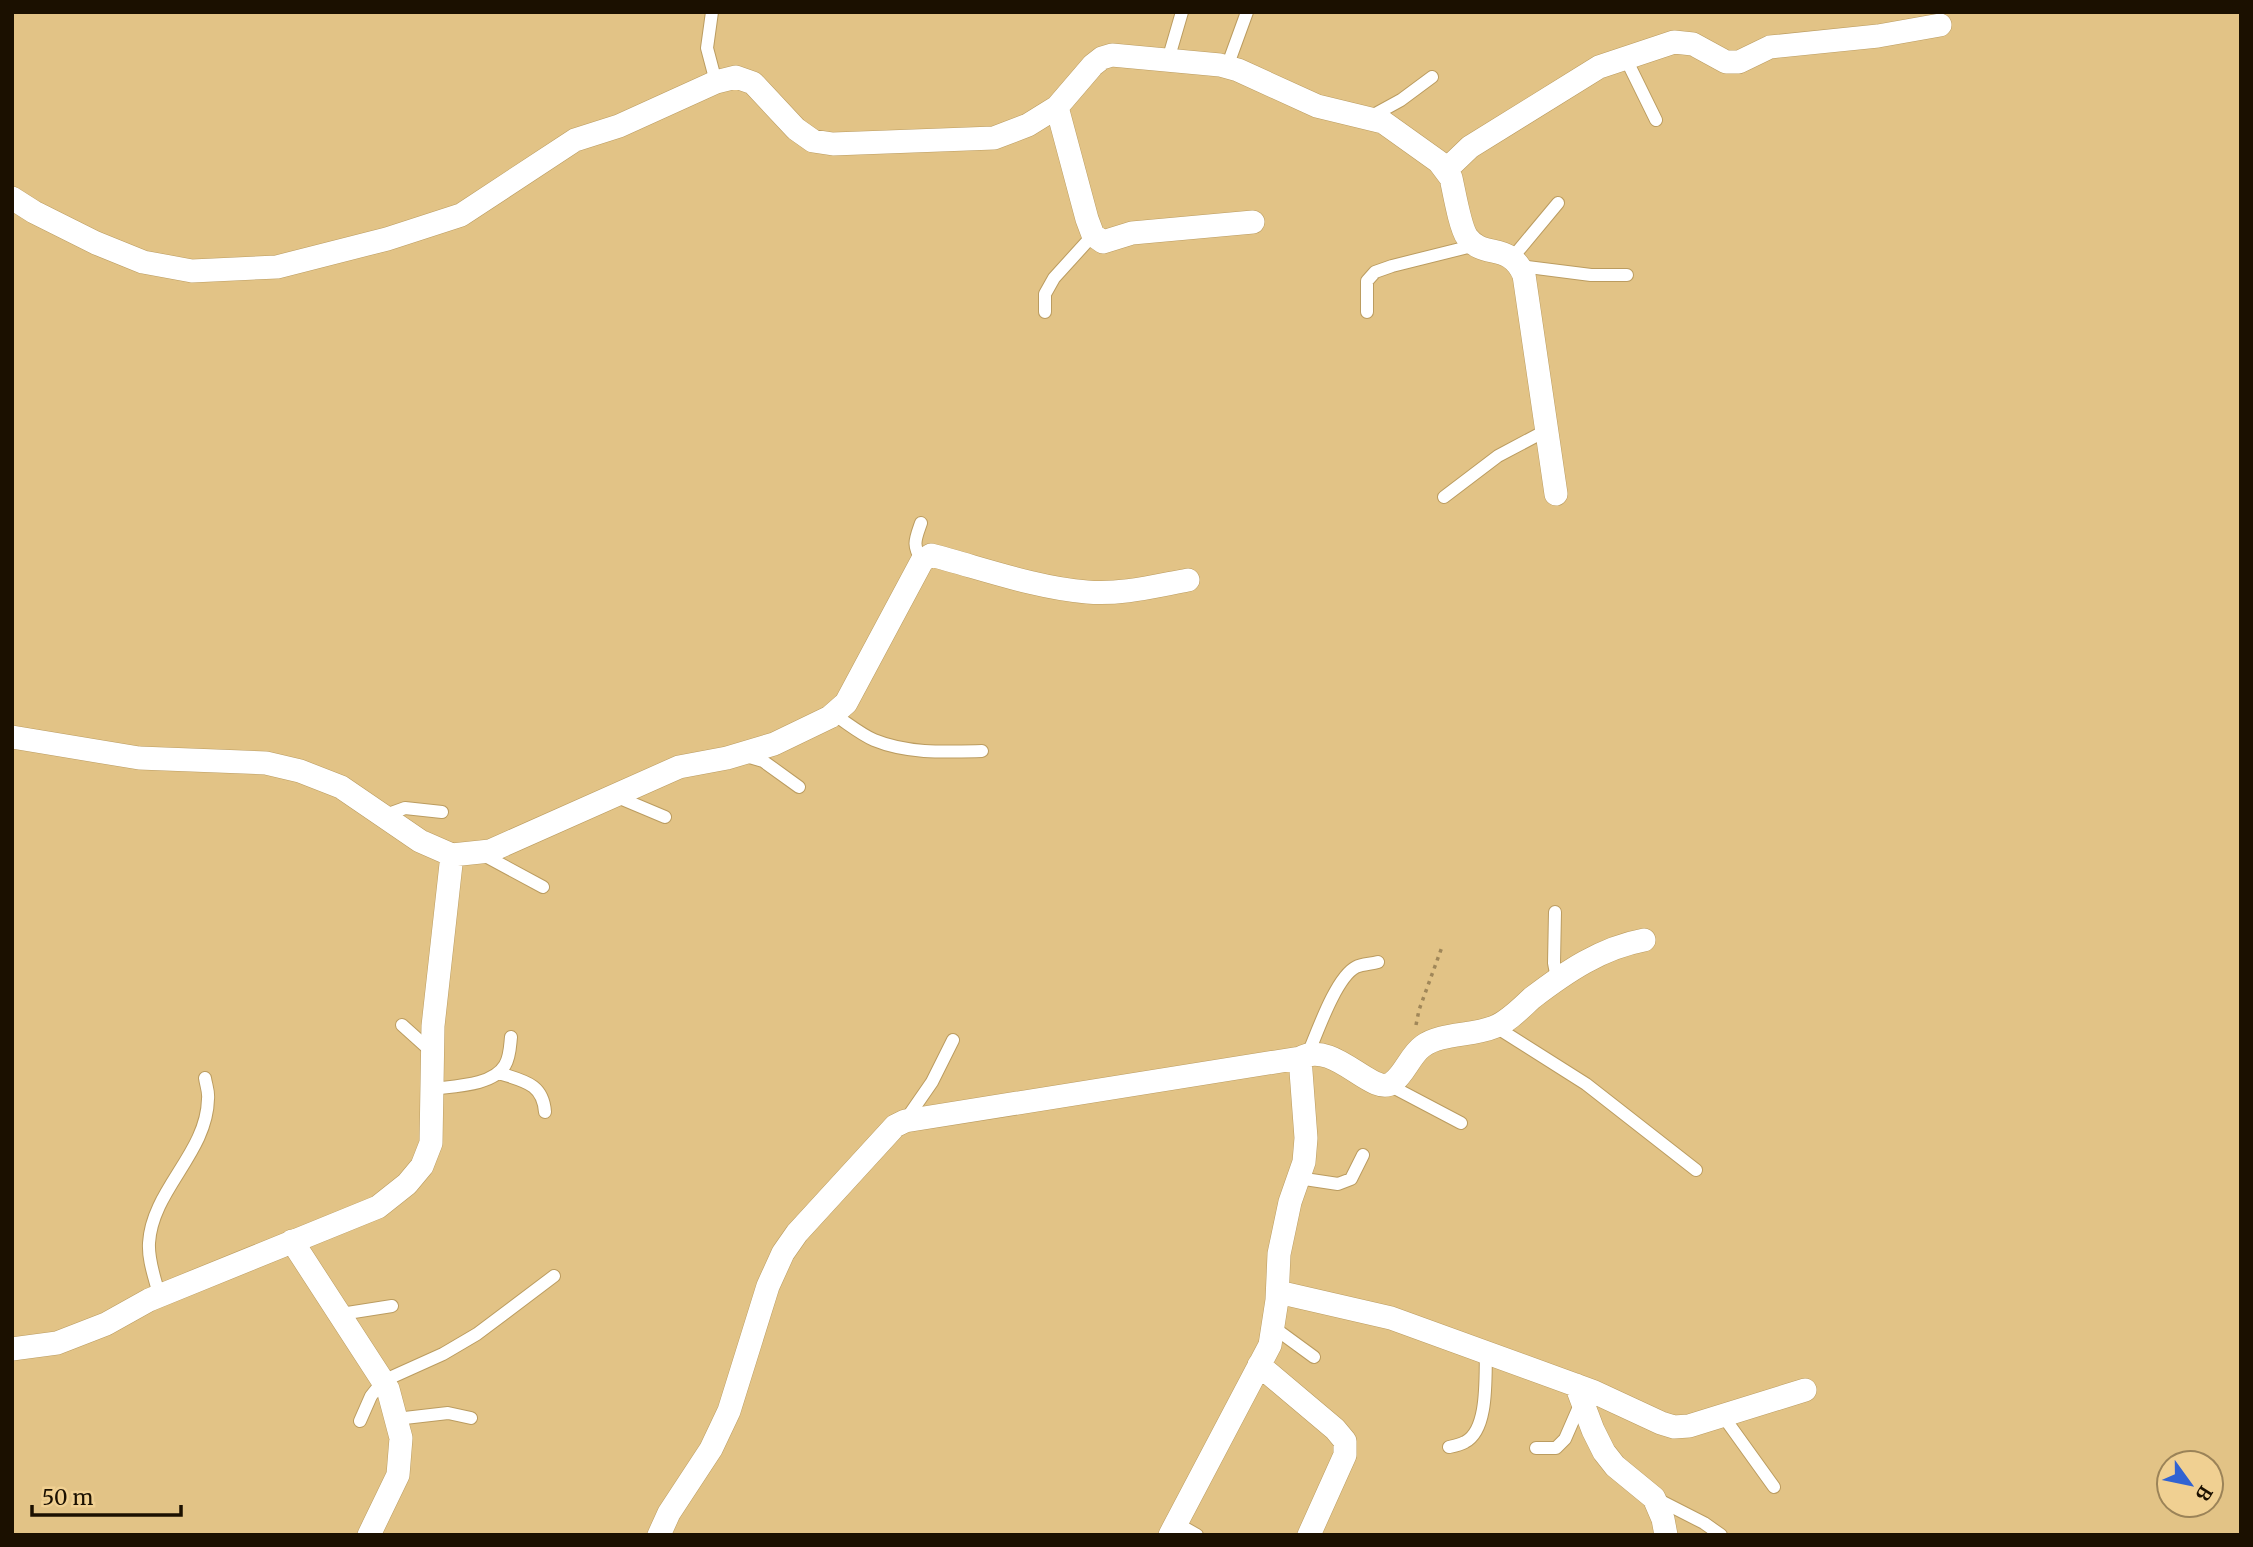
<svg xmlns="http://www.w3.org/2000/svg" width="2253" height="1547" font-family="Merriweather,serif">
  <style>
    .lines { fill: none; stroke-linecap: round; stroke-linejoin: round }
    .lane-casing { stroke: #bb9c60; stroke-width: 14 }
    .street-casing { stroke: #bb9c60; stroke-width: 24 }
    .path { stroke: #a08759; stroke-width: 3.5; stroke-dasharray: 3.5 5; stroke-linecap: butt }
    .lane { stroke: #fff; stroke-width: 12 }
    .street { stroke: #fff; stroke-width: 23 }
  </style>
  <rect width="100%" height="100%" fill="#e2c386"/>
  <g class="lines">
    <defs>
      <path id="lane" d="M712,12L707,48L716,82
        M1626,59L1656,120
        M1168,60L1182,12
        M1227,67L1247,12
        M1370,117L1401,100L1432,77
        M1513,257L1558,203
        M1520,266L1591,275H1627
        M1045,312V294L1054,278L1093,235
        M1367,312V281L1375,272L1392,266L1476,245
        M1444,497L1498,456L1547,430
        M921,523C915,540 912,545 922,561
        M833,714C846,722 860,734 874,740C908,754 946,752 982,751
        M746,756L763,761L799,787
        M615,796L665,817
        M383,816L405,808L442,812
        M480,853L543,887
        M1555,912L1554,963L1557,979
        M402,1025L432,1052
        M1496,1027L1586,1084L1696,1170
        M1308,1054C1317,1033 1336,977 1356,967C1362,964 1371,964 1378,962
        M499,1073C523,1081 543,1083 545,1112
        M1387,1084L1461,1123
        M432,1089C454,1086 493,1086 505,1065C510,1057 510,1046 511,1037
        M905,1121L932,1082L953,1040
        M1298,1178L1338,1184L1351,1179L1363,1155
        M159,1295C155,1278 148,1261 149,1243C152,1190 207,1153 208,1099C209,1092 206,1085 205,1078
        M341,1314L392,1306
        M1273,1327L1314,1357
        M1723,1416L1774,1487
        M396,1419L448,1413L471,1418
        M360,1421L371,1396L383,1381L443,1354L477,1334L554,1276
        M1449,1447C1454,1446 1460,1445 1465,1442C1489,1430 1485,1376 1486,1352
        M1536,1448H1556L1565,1439L1582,1400
        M1655,1498L1704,1523L1721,1535
        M1176,1523L1197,1535"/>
      <path id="street" d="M1057,107L1087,219L1093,235L1103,242L1132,233L1253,222
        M1446,170L1470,147L1599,67L1674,42L1693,44L1726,62H1739L1770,47L1878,36L1940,25
        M12,198L34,212L96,243L143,262L192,271L277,267L387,239L461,215L575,140L619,126L716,82L736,77L753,83L796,129L813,141L833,144L994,138L1028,125L1057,107L1093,65L1102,58L1112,55L1220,65L1238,70L1317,106L1383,122L1439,162L1451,178C1454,191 1460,227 1467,237C1484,260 1509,241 1524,275L1556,494
        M12,737L139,758L266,763L300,771L341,787L420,841L452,855L490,851L679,767L727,758L774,744L830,717L846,703L922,561L931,555C981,568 1036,588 1087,592C1121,595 1155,586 1188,580
        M292,1241L388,1389L401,1438L398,1475L369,1535
        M1278,1292L1391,1318L1592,1391L1661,1423L1674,1427L1689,1426L1805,1390
        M12,1349L57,1343L106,1324L149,1300L378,1207L407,1184L422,1166L431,1143L433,1026L452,855
        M1259,1365L1335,1429L1345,1441V1455L1309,1535
        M1576,1385L1593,1430L1604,1452L1615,1466L1654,1498L1663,1519L1666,1535
        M659,1535L669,1513L711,1449L729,1411L768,1286L783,1253L797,1233L895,1126L905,1121L1300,1058C1334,1039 1372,1097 1392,1083C1405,1074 1410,1055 1423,1046C1440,1033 1473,1036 1494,1027C1508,1022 1521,1008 1532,998C1566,972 1601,948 1644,940
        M1170,1535L1270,1345L1277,1300L1279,1254L1290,1202L1304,1162L1306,1138L1300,1058"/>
    </defs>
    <use href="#lane" class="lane-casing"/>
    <use href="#street" class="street-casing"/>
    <path class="path" d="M1416,1025L1419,1010L1442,947"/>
    <use href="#lane" class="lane"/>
    <use href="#street" class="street"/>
  </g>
  <rect width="2253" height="1547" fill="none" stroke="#1b1000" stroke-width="28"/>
  <g transform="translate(2190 1484) rotate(123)"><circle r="33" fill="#f0d092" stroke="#9b8358" stroke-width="2"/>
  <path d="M0-5L12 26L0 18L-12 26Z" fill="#3163d2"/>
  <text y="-10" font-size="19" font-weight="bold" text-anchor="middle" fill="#1b1000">B</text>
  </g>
  <path d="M32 1505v10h149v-10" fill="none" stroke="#1b1000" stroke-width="3.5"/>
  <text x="42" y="1505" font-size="21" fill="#1b1000" stroke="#f0d092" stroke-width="5" paint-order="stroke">50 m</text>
</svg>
